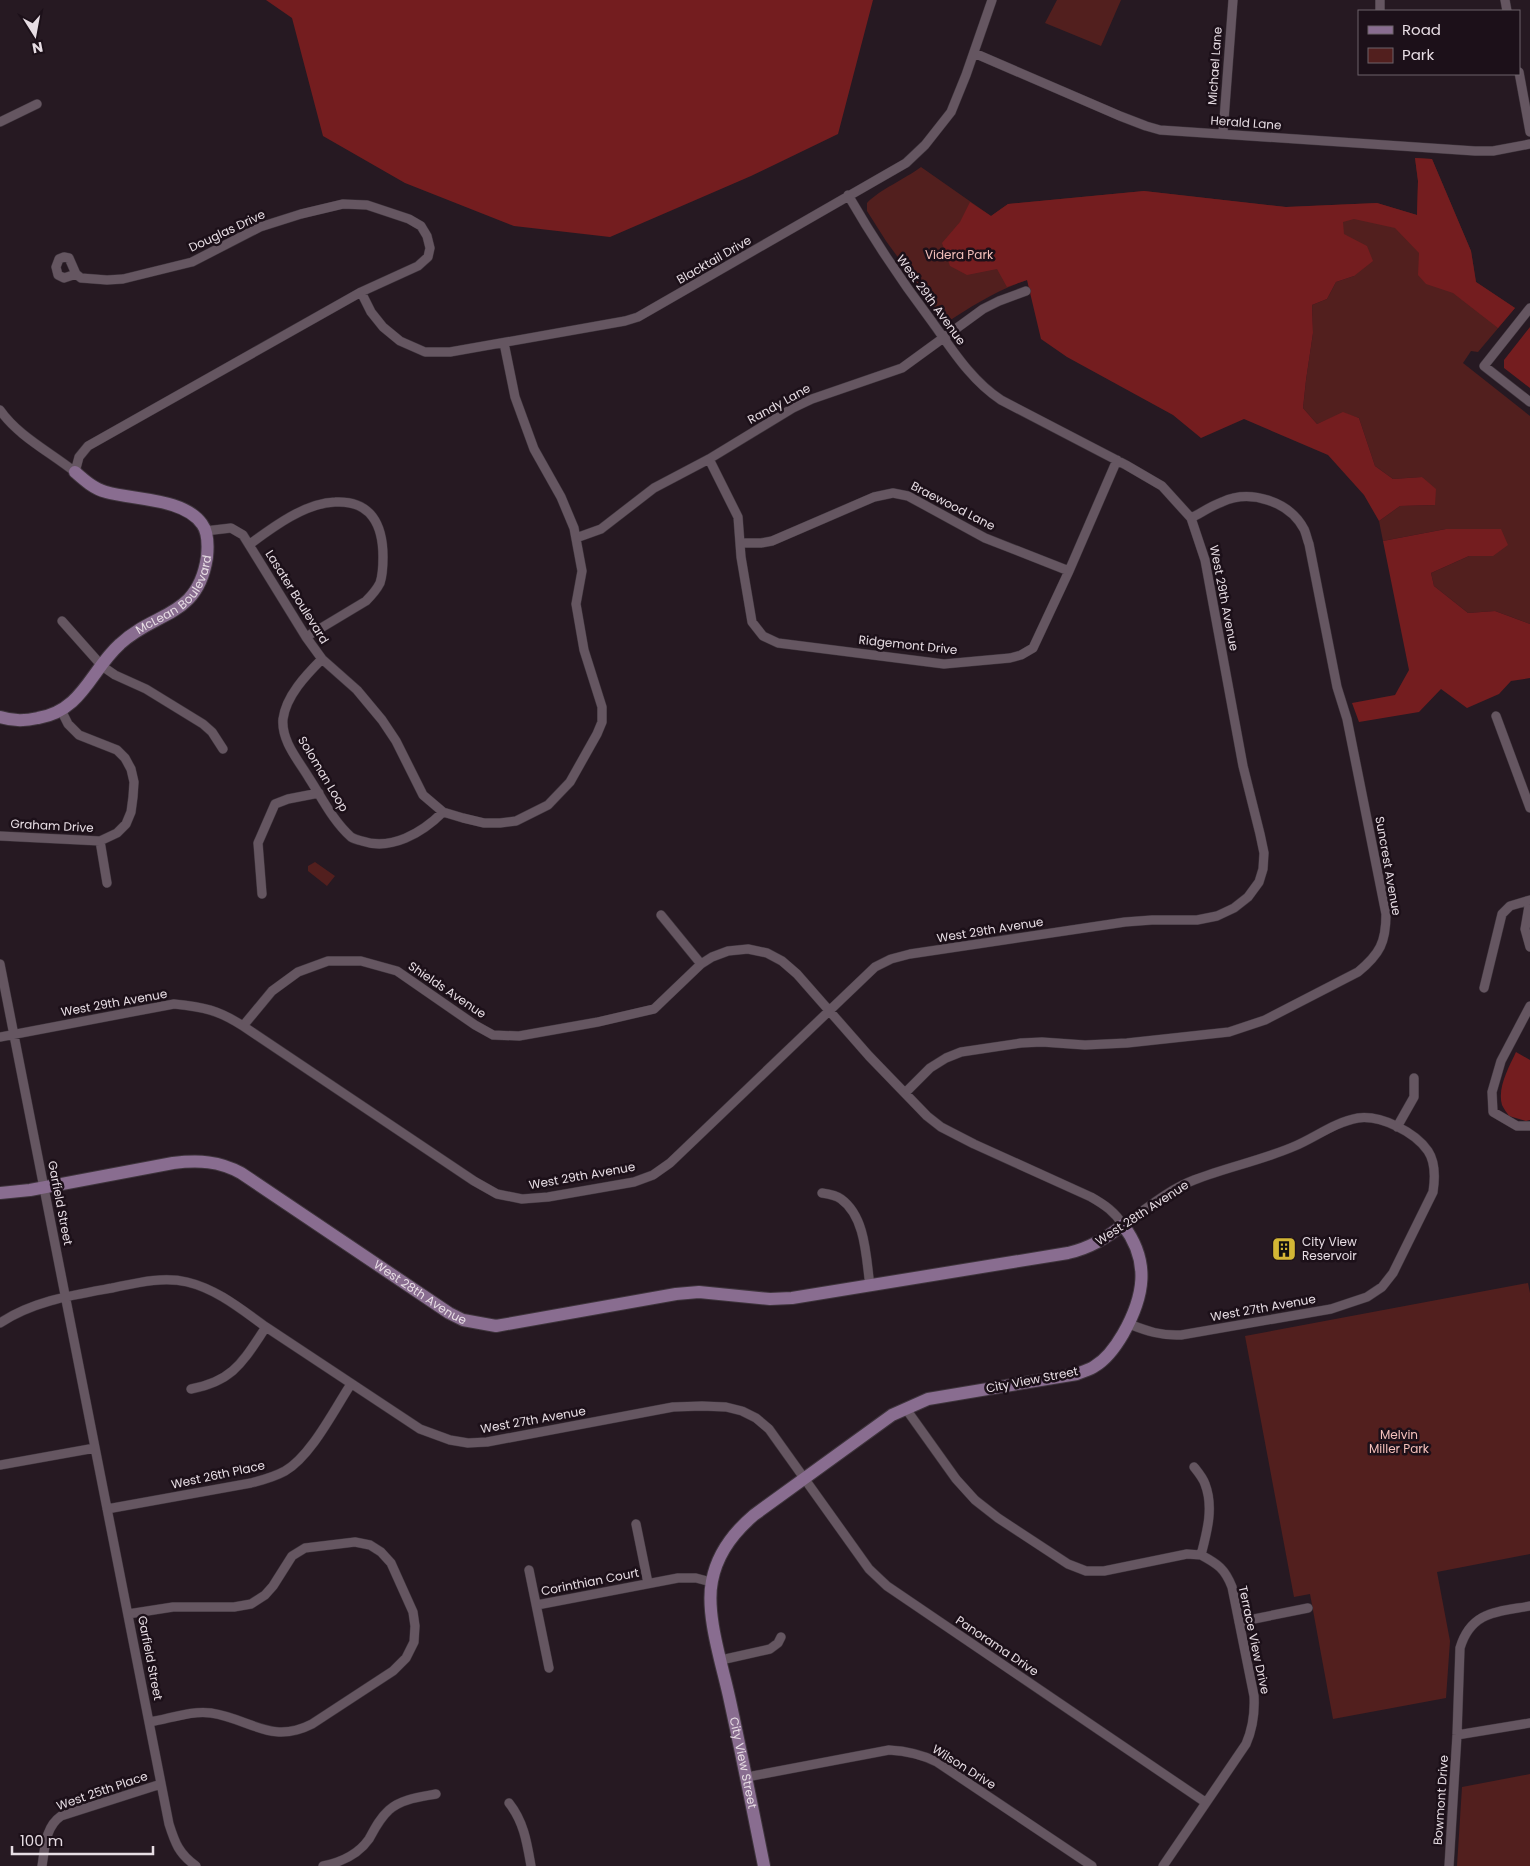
<svg xmlns="http://www.w3.org/2000/svg" width="1530" height="1866" font-family="Poppins,sans-serif">
  <style>
    .green { fill: #521f1e }
    .forest { fill: #741d1f }
    .lines { fill: none; stroke-linecap: round; stroke-linejoin: round }
    .street-casing { stroke: #3e343c; stroke-width: 10 }
    .secondary-casing { stroke: #3e343c; stroke-width: 14 }
    .street { stroke: #655661; stroke-width: 9 }
    .secondary { stroke: #896d90; stroke-width: 12 }
    .labels { text-anchor: middle; stroke-width: 5; stroke-linejoin: round; paint-order: stroke }
    .street-label { font-size: 12px; fill: #e7dde4; stroke: #1c1019 }
    .park-label { font-size: 12px; fill: #f4c0bb; stroke: #1c1019 }
    .poi-label { font-size: 12px; fill: #e7dde4; stroke: #1c1019; text-anchor: start }
  </style>
  <rect width="100%" height="100%" fill="#261922"/>
  <path class="green" d="M1057,0H1121L1101,46L1045,23Z
    M1415,158L1432,159L1471,251L1476,282L1515,308L1478,352L1471,351L1463,363L1530,416V624L1495,611L1468,613L1434,586L1431,573L1469,556H1493L1446,529L1383,541L1379,521L1400,506L1434,505L1422,477L1393,479L1375,466L1359,418L1343,413L1317,424L1303,408L1306,380L1313,333L1312,305L1327,299L1336,282L1354,276L1027,280C997,290 972,306 946,323L886,241L867,211V203C879,190 905,179 921,167L991,216L1008,204L1144,191L1286,207L1377,203L1417,215L1418,181Z
    M315,862L335,876L327,886L308,871V866Z
    M1528,1283L1530,1293V1554L1437,1572L1450,1641L1446,1698L1333,1719L1310,1594L1294,1597L1245,1336Z
    M1530,1774V1866H1457L1462,1787Z"/>
  <path class="forest" d="M266,0H873L838,134L751,176L610,237L514,226L405,183L323,136L292,18Z
    M1415,158L1432,159L1471,251L1476,282L1515,308L1498,328L1453,293L1426,284L1418,275L1419,253L1395,228L1354,219L1343,222L1344,234L1367,246L1373,261L1354,276L1336,282L1327,299L1312,305L1313,333L1306,380L1303,408L1317,424L1343,412L1359,418L1375,466L1393,479L1422,477L1436,489L1435,505L1400,506L1379,521L1364,495L1328,455L1244,419L1201,438L1173,415L1067,357L1041,339L1027,280L1007,287L997,269L967,275L950,266L942,243L960,222L970,202L991,216L1008,204L1144,191L1286,207L1377,203L1417,215L1418,181Z
    M1530,327V388L1504,368V360Z
    M1446,529H1501L1508,545L1493,556H1469L1431,573L1434,586L1468,613L1495,611L1530,624V678L1511,681L1499,694L1467,708L1441,689L1419,712L1359,722L1352,703L1395,695L1409,670L1383,541Z
    M1516,1052L1530,1060V1120L1526,1121L1509,1116C1507,1113 1504,1109 1502,1105C1497,1088 1509,1067 1516,1052Z"/>
  <g class="lines">
    <defs>
      <path id="street" d="M1380,0V11
        M1505,0L1507,11
        M974,53L1120,116L1146,126L1160,130L1475,151H1493L1530,144
        M1519,72L1530,132
        M0,122L37,104
        M1223,133L1233,0
        M361,292L371,312L383,327L400,341L425,352H450L625,321L638,317L906,163L925,145L951,112L966,75L992,0
        M1530,308L1484,366L1530,402
        M0,410C18,436 50,452 75,472L79,457L88,446L361,292L418,266L428,257L430,248L427,236L421,226L409,219L367,205L343,204L301,214L260,227L192,262L123,279L107,280L81,278L76,274L69,258L64,257L59,259L56,267L58,275L64,278L76,274
        M709,459L738,517L741,557L752,622L763,636L778,643L944,664L1010,658L1021,655L1033,648L1069,571L1117,460
        M205,531L231,528L243,535L306,637L322,659L357,690L382,720L396,741L423,795L443,812L463,818L484,823H500L516,821L548,805L570,782L597,734L602,722V707L584,650L576,604L582,571L574,528L561,497L534,449L515,397L504,343
        M576,538L601,529L654,488L709,459L793,408L812,399L902,368L983,309L999,301L1026,291
        M740,543H761L772,541L874,497L893,493L908,496L985,538L1069,571
        M250,544C273,527 305,503 335,502C371,500 383,525 383,557C383,566 383,574 380,583C376,591 371,596 366,601L306,637
        M62,621L102,666L115,675L146,689L203,724L212,732L223,749
        M322,659C306,675 286,696 283,719C281,741 299,761 309,778C322,798 333,821 351,837C354,839 358,840 362,841C391,851 422,833 443,812
        M1496,716L1530,808
        M0,836L100,841L117,833L126,824L131,812L133,797L134,782L131,769L125,758L117,750L79,735L68,724L61,710
        M100,841L107,883
        M262,894L258,843L275,804L288,799L319,793
        M1530,900L1525,929L1530,947
        M661,915L701,964
        M0,964L169,1824C175,1843 179,1854 196,1866
        M1484,988L1502,914L1510,906L1530,900
        M1530,1006L1501,1061L1492,1092L1493,1112L1517,1126H1530
        M243,1026L272,991L298,972L328,961H361L397,971L475,1025L493,1035L519,1036L598,1022L654,1009L701,964L712,957L728,951L748,949L767,953L782,961L797,974L869,1056L927,1116L941,1127L974,1144L1091,1197C1105,1205 1115,1212 1123,1225C1146,1209 1168,1190 1194,1180C1227,1167 1263,1160 1295,1146C1316,1137 1335,1122 1358,1118C1381,1115 1415,1132 1428,1151C1436,1163 1435,1179 1433,1192L1393,1273L1382,1287L1367,1297L1331,1309L1181,1335C1161,1336 1147,1331 1129,1324
        M0,1037L174,1004C204,1007 218,1010 243,1026L474,1181L497,1194L522,1199L548,1197L634,1182L653,1175L670,1163L875,967L891,959L910,954L1125,922L1152,920H1197L1217,916L1234,908L1248,897L1259,882L1263,869L1264,853L1260,834L1243,766L1205,560L1191,518L1162,486L1126,465L1001,400C972,381 953,351 933,323C902,282 874,240 848,195
        M905,1093L930,1068L946,1058L961,1052L1021,1043L1042,1042L1085,1045L1127,1043L1229,1032L1265,1020L1358,972C1380,954 1386,942 1386,914L1347,719L1337,687L1309,544C1307,539 1306,533 1304,529C1289,501 1250,489 1222,502C1211,506 1201,513 1191,518
        M1397,1127L1414,1097V1078
        M822,1193C829,1194 836,1195 841,1199C866,1217 866,1258 870,1286
        M0,1323C33,1301 73,1295 112,1288C136,1283 163,1276 187,1282C217,1289 242,1310 266,1327
        M191,1389C234,1381 243,1361 266,1327L420,1429L450,1440L468,1443L487,1442L673,1407L702,1406L726,1407L742,1411L756,1418L769,1429L869,1569L887,1586L1205,1802
        M906,1409L956,1479L975,1500L998,1518L1068,1564L1086,1571H1104L1187,1554L1201,1555C1207,1532 1214,1507 1205,1484C1203,1478 1198,1472 1194,1467
        M0,1465L95,1448
        M107,1509L251,1483C263,1480 274,1477 285,1471C311,1456 334,1410 351,1384
        M636,1524L648,1583
        M529,1570L549,1668
        M537,1605L678,1578H696L711,1582
        M128,1614L173,1607H234L251,1604L265,1595L273,1586L292,1556L305,1548L355,1542L370,1545L381,1552L391,1563L413,1612L415,1626L414,1642L406,1658L393,1671L312,1724C271,1745 251,1719 211,1713C192,1710 169,1719 150,1722
        M1239,1622L1308,1608
        M721,1660L770,1649L778,1643L781,1637
        M1457,1735L1530,1723
        M747,1777L889,1750C907,1751 921,1754 937,1762L1092,1866
        M509,1803C524,1822 527,1843 531,1866
        M42,1866C45,1848 45,1827 61,1816L161,1784
        M323,1866C342,1862 358,1855 369,1839C375,1828 380,1818 389,1810C401,1799 420,1797 436,1794
        M1163,1866L1246,1744C1253,1728 1255,1714 1254,1696L1232,1587C1225,1569 1218,1564 1201,1555
        M1449,1866L1457,1735L1460,1648C1471,1611 1497,1612 1530,1606"/>
      <g id="secondary">
        <path id="s1" d="M0,717C12,721 25,721 38,718C83,710 90,671 120,644C155,611 198,618 207,557C208,547 208,532 202,524C184,498 134,500 106,492C94,489 84,480 75,472"/>
        <path id="s2" d="M0,1193L30,1190L173,1163C199,1160 219,1161 241,1173L449,1313L463,1320L496,1326L676,1294L699,1292L770,1299L792,1298L1068,1253C1090,1248 1106,1238 1123,1225C1151,1262 1144,1297 1123,1334C1116,1346 1107,1359 1095,1366C1090,1370 1083,1371 1077,1374L928,1399L892,1415L754,1515C734,1532 717,1554 712,1581C705,1615 723,1667 730,1701C742,1756 753,1811 764,1866"/>
      </g>
    </defs>
    <use href="#street" class="street-casing"/>
    <use href="#secondary" class="secondary-casing"/>
    <use href="#street" class="street"/>
    <use href="#secondary" class="secondary"/>
  </g>
  <defs>
    <symbol id="building-square" viewBox="-11 -11 22 22"><rect x="-9" y="-9" width="18" height="18" rx="4" fill="#d3b635" stroke="#1c1019"/><path d="M-4-6H4V6H1V3H-1V6H-4ZM-2.5-4.3h1.7v1.8h-1.7ZM.8-4.3h1.7v1.8H.8ZM-2.5-1h1.7V.8h-1.7ZM.8-1h1.7V.8H.8Z" fill="#111"/></symbol>
  </defs>
  <g fill-rule="evenodd">
    <use href="#building-square" x="1270" y="1235" width="28" height="28"/>
  </g>
  <g class="labels">
    <g class="street-label">
      <text transform="translate(1215 66) rotate(-86)" y="4">Michael Lane</text>
      <text transform="translate(1246 123) rotate(4)" y="4">Herald Lane</text>
      <text transform="translate(227 231) rotate(-25)" y="4">Douglas Drive</text>
      <text transform="translate(714 260) rotate(-30)" y="4">Blacktail Drive</text>
      <text transform="translate(931 300) rotate(54)" y="4">West 29th Avenue</text>
      <text transform="translate(779 404) rotate(-29)" y="4">Randy Lane</text>
      <text transform="translate(953 506) rotate(27)" y="4">Braewood Lane</text>
      <text dy="4" stroke="none"><textPath href="#s1" startOffset="228">McLean Boulevard</textPath></text>
      <text transform="translate(297 597) rotate(58)" y="4">Lasater Boulevard</text>
      <text transform="translate(1224 598) rotate(79)" y="4">West 29th Avenue</text>
      <text transform="translate(908 645) rotate(6)" y="4">Ridgemont Drive</text>
      <text transform="translate(323 774) rotate(59)" y="4">Soloman Loop</text>
      <text transform="translate(52 826) rotate(3)" y="4">Graham Drive</text>
      <text transform="translate(1388 866) rotate(80)" y="4">Suncrest Avenue</text>
      <text transform="translate(990 930) rotate(-9)" y="4">West 29th Avenue</text>
      <text transform="translate(447 990) rotate(34)" y="4">Shields Avenue</text>
      <text transform="translate(114 1003) rotate(-10)" y="4">West 29th Avenue</text>
      <text transform="translate(582 1176) rotate(-10)" y="4">West 29th Avenue</text>
      <text transform="translate(60 1203) rotate(79)" y="4">Garfield Street</text>
      <text transform="translate(1142 1213) rotate(-33)" y="4">West 28th Avenue</text>
      <text dy="4" stroke="none"><textPath href="#s2" startOffset="461">West 28th Avenue</textPath></text>
      <text transform="translate(1263 1308) rotate(-10)" y="4">West 27th Avenue</text>
      <text transform="translate(1032 1380) rotate(-11)" y="4">City View Street</text>
      <text transform="translate(533 1420) rotate(-10)" y="4">West 27th Avenue</text>
      <text transform="translate(218 1475) rotate(-12)" y="4">West 26th Place</text>
      <text transform="translate(590 1582) rotate(-11)" y="4">Corinthian Court</text>
      <text transform="translate(1254 1640) rotate(78)" y="4">Terrace View Drive</text>
      <text transform="translate(997 1646) rotate(34)" y="4">Panorama Drive</text>
      <text transform="translate(150 1658) rotate(79)" y="4">Garfield Street</text>
      <text dy="4" stroke="none"><textPath href="#s2" startOffset="1992">City View Street</textPath></text>
      <text transform="translate(964 1767) rotate(32)" y="4">Wilson Drive</text>
      <text transform="translate(102 1791) rotate(-19)" y="4">West 25th Place</text>
      <text transform="translate(1441 1800) rotate(-86)" y="4">Bowmont Drive</text>
    </g>
    <g class="park-label">
      <text x="959" y="259">Videra Park</text>
      <text x="1399" y="1439">Melvin<tspan x="1399" dy="14">Miller Park</tspan></text>
    </g>
    <g class="poi-label">
      <text x="1302" y="1246">City View<tspan x="1302" dy="14">Reservoir</tspan></text>
    </g>
  </g>
  <rect x="1358" y="10" width="162" height="65" fill="#1c1019" stroke="#6d626a"/>
  <rect x="1368" y="26" width="25" height="8" fill="#896d90" stroke="#6d626a"/>
  <text x="1402" y="35" font-size="15" fill="#e7dde4">Road</text>
  <rect x="1368" y="48" width="25" height="15" fill="#521f1e" stroke="#6d626a"/>
  <text x="1402" y="60" font-size="15" fill="#e7dde4">Park</text>
  <g transform="translate(35 35) rotate(169)" stroke="#1c1019" stroke-width="4" paint-order="stroke">
  <path d="M0-4L9 19L0 12L-9 19Z" fill="#e7dde4"/>
  <text y="-8" font-size="14" font-weight="bold" text-anchor="middle" fill="#e7dde4">N</text>
  </g>
  <path d="M12 1846v8h141v-8" fill="none" stroke="#e7dde4" stroke-width="2.5"/>
  <text x="20" y="1846" font-size="15" fill="#e7dde4" stroke="#1c1019" stroke-width="4" paint-order="stroke">100 m</text>
</svg>
